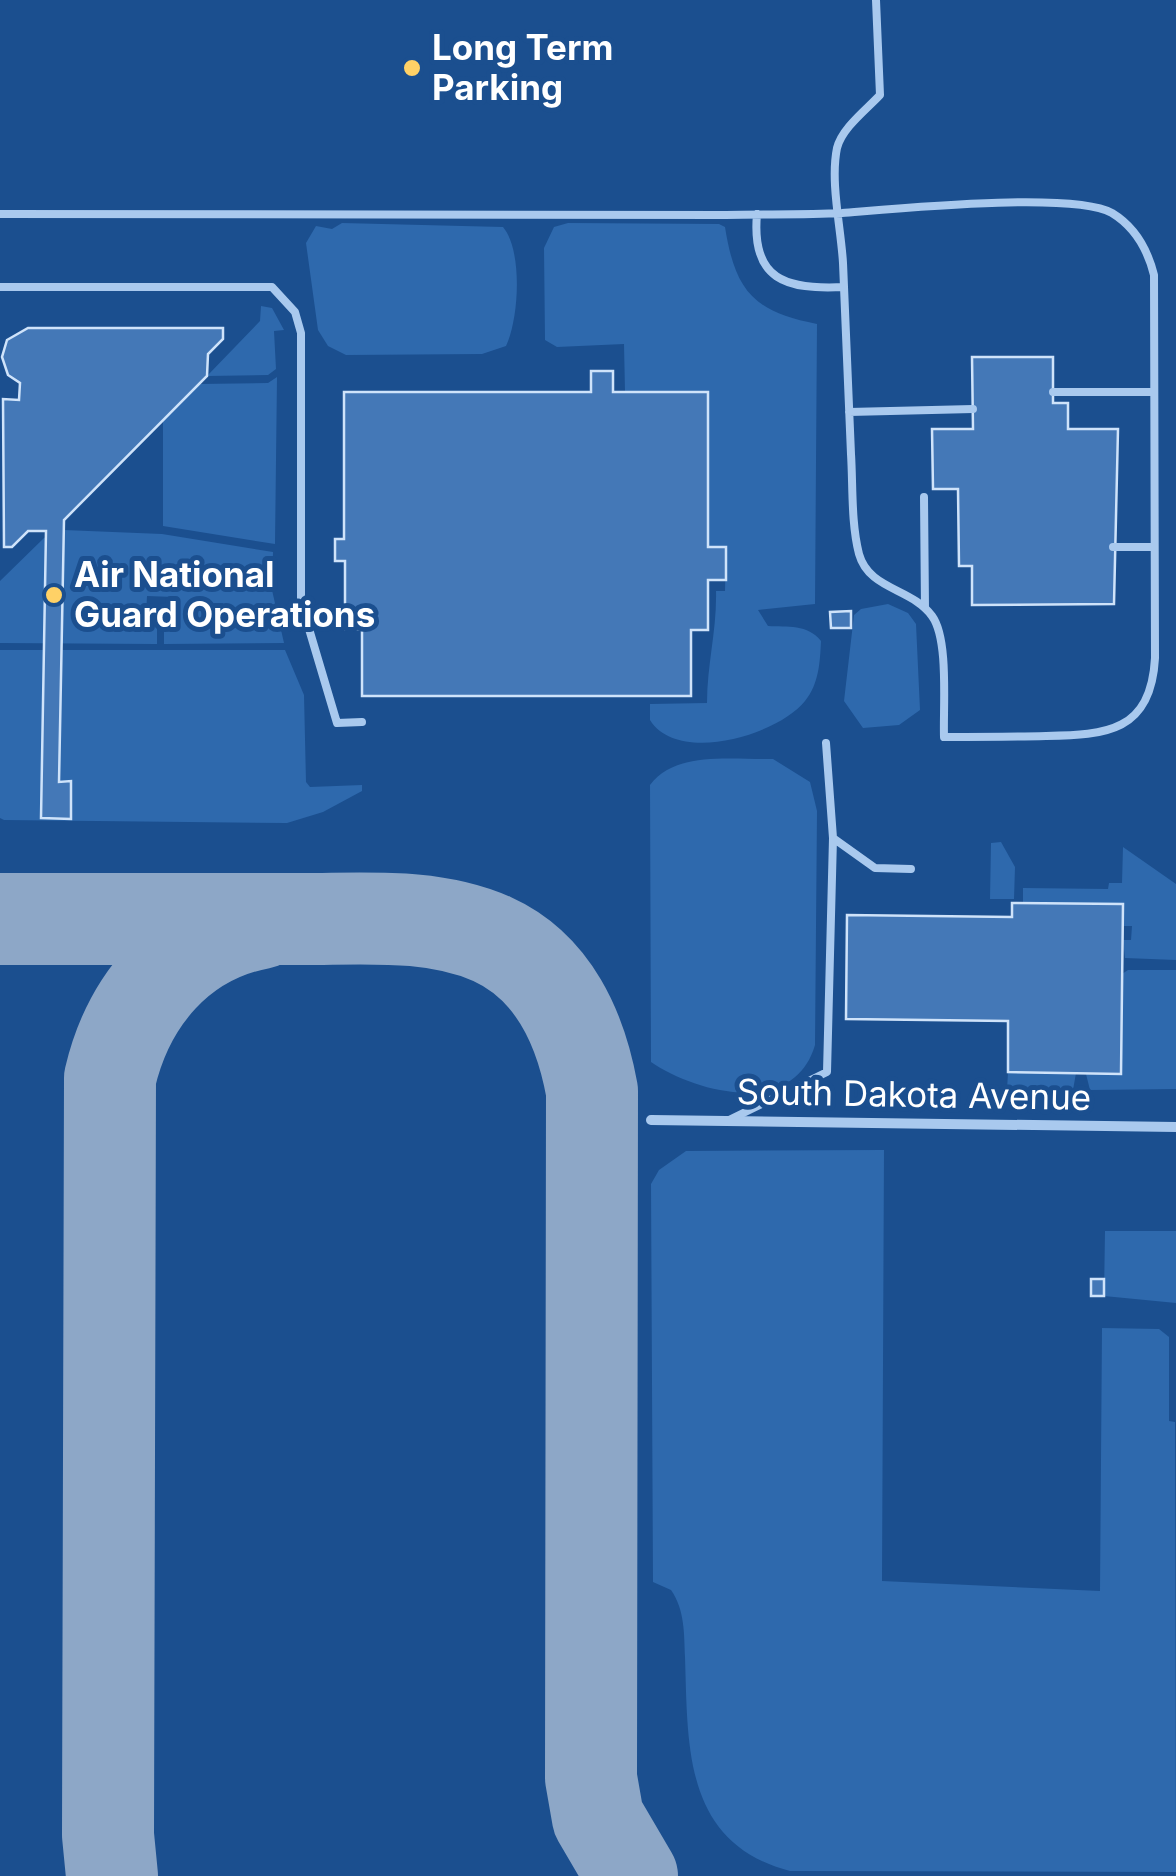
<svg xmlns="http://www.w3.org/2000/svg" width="1176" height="1876" font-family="Inter,sans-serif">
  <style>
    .green { fill: #2e69ad }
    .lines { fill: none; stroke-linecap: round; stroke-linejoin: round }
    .taxiway { stroke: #8da7c7; stroke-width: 92 }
    .building { fill: #4478b7; stroke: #cfe3fa; stroke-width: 2.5 }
    .lane { stroke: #a9c9ee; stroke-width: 8 }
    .street { stroke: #a9c9ee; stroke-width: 10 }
    .poi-dot { fill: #ffd166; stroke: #1b4f8f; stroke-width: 4 }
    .labels { text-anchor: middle; stroke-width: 10; stroke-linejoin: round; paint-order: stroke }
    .poi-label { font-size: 35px; font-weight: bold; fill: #fff; stroke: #1b4f8f; text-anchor: start }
    .street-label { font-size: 35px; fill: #fff; stroke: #1b4f8f }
  </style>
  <rect width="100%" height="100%" fill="#1b4f8f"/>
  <path class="green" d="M342,223L503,227C523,251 519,319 506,346L482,354L346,355L328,346L318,330L306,243L316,226L332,229Z
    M568,223L719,224L725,227C735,290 753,312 817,324L815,604L758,610L768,626C787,627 808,624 821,641C820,662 819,684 805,701C778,735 678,765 650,720V704L707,703C707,664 717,630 716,591H725L726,548L708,547V392H625L624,344L557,347L545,340L544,248L554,227Z
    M261,306L272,308L284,330L274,331L276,369L268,375L207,376L260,321Z
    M277,377L275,544L163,526V420L199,384L268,383Z
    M64,530L162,534L273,552L272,590L284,643L164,644V614H174V597L147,596L146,615H157V644L0,643V581L44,538Z
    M888,604L908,613L916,624L920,710L899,725L863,728L844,701L854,615L861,609Z
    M0,650H285L304,695L306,782L310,787L362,785V791L323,812L287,823L4,820L0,818Z
    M773,759L810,782L817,811L815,1045C794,1118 696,1093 651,1062L650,785C676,750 734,760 773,759Z
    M1001,842L1015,867L1014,899H990L991,843Z
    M1123,847L1176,884V960L1125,958L1123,940H1131L1132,926H1123L1122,904L1023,903V888L1108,889L1109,883H1122Z
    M1128,970H1176V1089L1090,1090L1086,1074H1121L1122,974Z
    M1008,1072L1076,1073L1073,1090H1007Z
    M884,1150L882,1581L1100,1591L1102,1328L1159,1329L1169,1337V1421L1175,1422L1176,1872L790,1871C684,1843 688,1749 685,1657C684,1634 685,1610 671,1590L653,1582L651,1184L659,1170L686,1151Z
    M1105,1231H1176V1303L1104,1296Z"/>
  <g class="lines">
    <path class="taxiway" d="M0,919C96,919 193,919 289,919C356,920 429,911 492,939C554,967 581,1030 592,1091L591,1778L598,1818L632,1876
      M112,1876L108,1835L110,1078C128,1001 180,938 261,923"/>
  </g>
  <path class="building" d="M28,328H223V339L208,354L207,376L64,520L59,782L71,781V819L41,818L46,531H28L12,547H4L3,399L19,400L20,383L8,375L2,357L7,340Z
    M972,357H1053V403H1068V429H1118L1114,604L972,605V566H959L958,489H933L932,429H973Z
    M591,371H613V392H708V547H726V580H708V630H691V696H362V629H345V561H335V539H344V392H591Z
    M851,611V628H831L830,612Z
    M1012,903L1123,904L1121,1074L1008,1072V1021L846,1019L847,915L1012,917Z
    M1091,1279H1104V1296H1091Z"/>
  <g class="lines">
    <path class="lane" d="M0,214L726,215C764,214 803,215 842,213C893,209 1073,191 1112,213C1135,227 1148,251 1154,275L1155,658C1151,732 1106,735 1046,736C1012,737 978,737 944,737C943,707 949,639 932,616C912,588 869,590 859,554C851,523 853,486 851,454C848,391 846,327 843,263C841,228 830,182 837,148C842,128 866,110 880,95L876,0
      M757,214C751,280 786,290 844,287
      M0,287H272L295,312L301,333V602L337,723L362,722
      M1053,392H1153
      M849,412L973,409
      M924,497L925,608
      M1113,547H1154
      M826,743L833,838L875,868L911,869
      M729,1120L827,1072L833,838"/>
    <path class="street" d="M651,1120L1176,1127"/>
  </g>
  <g class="poi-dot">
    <circle cx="412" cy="68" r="10"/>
    <circle cx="54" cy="595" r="10"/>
  </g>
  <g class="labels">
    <g class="poi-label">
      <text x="432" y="60">Long Term<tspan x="432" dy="40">Parking</tspan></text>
      <text x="74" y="587">Air National<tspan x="74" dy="40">Guard Operations</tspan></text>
    </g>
    <g class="street-label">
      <text transform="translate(914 1095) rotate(1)" y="12">South Dakota Avenue</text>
    </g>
  </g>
</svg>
